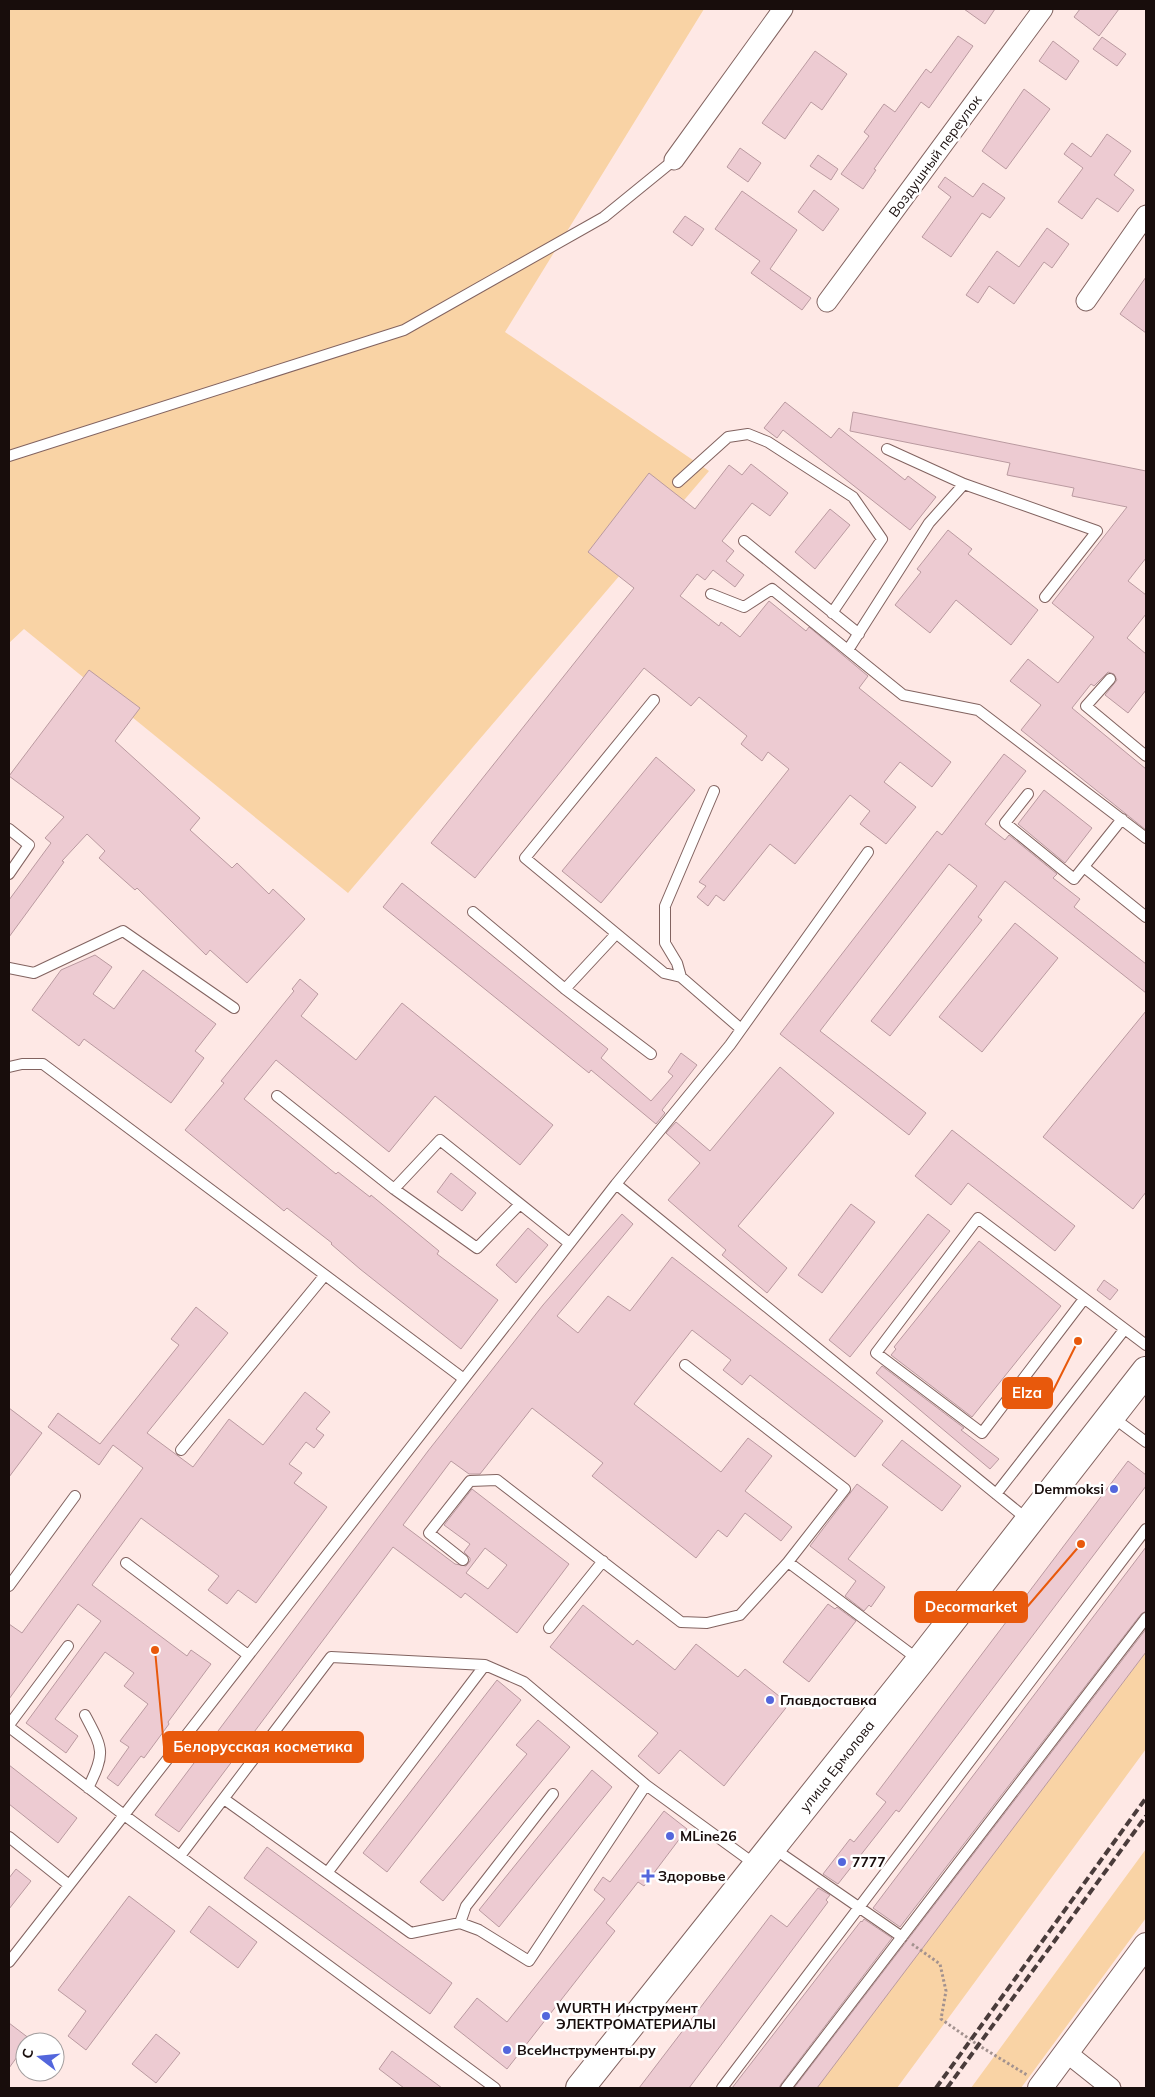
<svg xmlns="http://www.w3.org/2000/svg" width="1155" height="2097" font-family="Mulish,sans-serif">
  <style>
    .green { fill: #f9d3a5 }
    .building { fill: #edcbd2; stroke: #ba9aa0; fill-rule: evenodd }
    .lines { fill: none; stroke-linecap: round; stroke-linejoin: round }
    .service-casing { stroke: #826360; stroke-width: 12 }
    .minor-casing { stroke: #826360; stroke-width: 21 }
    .tertiary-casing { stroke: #826360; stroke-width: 26 }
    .secondary-casing { stroke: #826360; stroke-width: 30 }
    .path { stroke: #a3928f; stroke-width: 3; stroke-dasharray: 2.5 2.5; stroke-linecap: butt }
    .service { stroke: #fff; stroke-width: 10 }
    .minor { stroke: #fff; stroke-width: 19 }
    .tertiary { stroke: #fff; stroke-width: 24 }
    .secondary { stroke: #fff; stroke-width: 28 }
    .rail { stroke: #4a3c3b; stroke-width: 4; stroke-dasharray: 8 4; stroke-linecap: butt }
    .poi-dot { fill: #5366dc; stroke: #fff; stroke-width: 2 }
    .labels { text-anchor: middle; stroke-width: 5; stroke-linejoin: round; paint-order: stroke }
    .street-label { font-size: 14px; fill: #180d0c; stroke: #fff }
    .poi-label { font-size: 14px; font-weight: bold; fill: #180d0c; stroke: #fff; text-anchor: start }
    .leader { fill: none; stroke: #e8590c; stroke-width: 2 }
    .callout-dot { fill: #e8590c; stroke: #fff; stroke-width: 2 }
    .callout { fill: #e8590c; stroke: #e8590c; stroke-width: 2 }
    .callout-label { font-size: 15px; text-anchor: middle; font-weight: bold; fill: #fff }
  </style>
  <rect width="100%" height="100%" fill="#fee8e5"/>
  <path class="green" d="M9,9H704L505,332L709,471L348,893L24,629L9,643Z
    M1146,1652V1749L897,2088H816Z
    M1146,1849V1918L1021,2088H971Z"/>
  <path class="building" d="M964,9H995L985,24Z
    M1080,9H1119L1099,36L1074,17Z
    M958,36L973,46L929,108L921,102L874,169L876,170L863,189L841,174L869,136L864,132L884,104L895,112L926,69L931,73Z
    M1102,37L1126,54L1117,66L1093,49Z
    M1053,41L1079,61L1066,80L1039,61Z
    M815,51L847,74L822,110L811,102L785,139L762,123Z
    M1024,89L1050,109L1006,169L982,151Z
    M1107,134L1131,151L1114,175L1134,190L1118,212L1097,198L1082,219L1058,202L1083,168L1064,154L1072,143L1091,157Z
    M740,148L761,163L748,182L727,167Z
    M818,155L838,169L831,180L810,166Z
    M945,177L973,197L983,183L1005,198L990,218L982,213L951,257L922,237L951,197L938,187Z
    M814,190L839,209L823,231L798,212Z
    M742,191L797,230L770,269L811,298L802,310L751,273L760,261L715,229Z
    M685,216L704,229L692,246L673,232Z
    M1047,228L1069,244L1052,268L1044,262L1014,304L989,286L978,303L966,295L997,251L1019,267Z
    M1146,277V333L1120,314Z
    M785,402L831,438L839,428L905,480L908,476L936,497L910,530L783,430L777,438L764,428Z
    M853,412L1146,471V558L1128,581L1146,595V614L1127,638L1146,654V690L1128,713L1105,695L1117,680L1114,674L1108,672L1094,686L1091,684L1072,708L1146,769V830L1021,730L1041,705L1010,681L1028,659L1058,683L1094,637L1052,603L1127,507L1072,496L1074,488L1007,475L1010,463L850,431Z
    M751,464L788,493L770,516L752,503L722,541L734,551L726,561L744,575L735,587L713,570L705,580L697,574L680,596L719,626L721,622L740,637L769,601L806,631L809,627L868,676L859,688L951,762L932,787L900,762L884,782L916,807L886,844L860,824L870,811L850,795L795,864L770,844L724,901L716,895L708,906L697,897L706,886L699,882L789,769L768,752L762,761L741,744L747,736L699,697L691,706L644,668L475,878L431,843L634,588L588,552L649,473L695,509L729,465L742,475Z
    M830,509L850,525L815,569L795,552Z
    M948,530L972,549L968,554L1038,610L1011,645L956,600L930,633L895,605L921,572L917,569Z
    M89,670L140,708L115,741L200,818L190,830L232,868L237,863L269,894L273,889L305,919L247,983L210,950L206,955L137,888L135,890L99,858L105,851L87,834L62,861L64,862L9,937V900L51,843L45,838L64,817L9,776Z
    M1004,754L1026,771L985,824L1005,840L1009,835L1057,874L1053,878L1080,899L1074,907L1146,964V993L1005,881L978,917L982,920L890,1036L871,1021L977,886L949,864L820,1031L926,1113L909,1135L780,1034L937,831L942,835Z
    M656,757L695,790L601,903L562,871Z
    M1044,790L1092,828L1065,863L1018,824Z
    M402,883L608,1049L601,1058L651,1101L673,1076L668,1072L681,1053L697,1065L662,1110L665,1113L656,1124L591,1070L589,1073L383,907Z
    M1015,923L1058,958L982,1052L939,1017Z
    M95,955L112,967L93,994L114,1009L143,970L216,1024L195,1051L204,1058L171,1103L84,1039L79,1046L32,1010L61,970Z
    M300,979L318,994L301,1016L356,1060L402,1003L553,1125L520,1165L435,1096L389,1152L276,1060L244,1099L336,1174L338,1172L370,1197L371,1195L439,1251L437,1254L498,1300L461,1349L360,1269L331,1244L332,1243L287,1208L284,1211L185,1130L224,1083L221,1081L294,991L292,989Z
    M1146,1011V1192L1133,1209L1043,1137Z
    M780,1067L834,1113L738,1226L787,1268L767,1293L722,1255L726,1250L668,1200L700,1163L666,1133L676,1122L710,1151Z
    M952,1130L1075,1226L1055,1251L968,1183L951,1205L915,1176Z
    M451,1173L476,1193L462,1211L437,1192Z
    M851,1204L875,1222L822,1293L798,1275Z
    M622,1214L633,1224L557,1316L578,1333L608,1296L630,1311L672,1257L883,1421L855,1457L750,1375L742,1385L723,1370L731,1360L692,1330L634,1404L721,1472L748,1438L772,1456L745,1491L792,1527L781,1541L745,1513L727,1537L718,1530L696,1558L592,1476L603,1463L532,1408L480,1474H469L451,1461L403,1525L455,1564L466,1566L470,1561V1558L464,1552L470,1544L444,1525L472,1489L569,1564L517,1633L465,1593L461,1598L393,1547L179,1832L155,1815L428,1451L543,1305ZM485,1548L507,1565L488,1589L466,1573Z
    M928,1214L950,1231L850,1357L829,1340Z
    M528,1228L548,1245L516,1283L496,1265Z
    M979,1241L1061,1306L972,1417L891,1355L896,1349L894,1347Z
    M1104,1280L1118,1290L1110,1300L1097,1290Z
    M196,1307L228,1333L147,1433L193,1467L229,1419L263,1445L305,1392L330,1412L316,1429L324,1435L314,1448L306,1442L289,1464L302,1473L294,1483L327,1507L256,1603L238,1590L227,1604L208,1590L219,1576L141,1518L92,1585L187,1656L191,1650L211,1664L168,1722L169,1724L144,1758L141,1756L118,1786L107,1778L129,1747L120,1741L148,1704L124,1686L134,1673L105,1652L55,1719L78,1736L66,1753L26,1723L101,1621L78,1604L9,1699V1624L22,1633L143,1468L113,1445L99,1465L48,1427L58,1413L100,1444L179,1345L171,1339Z
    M882,1366L964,1428L961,1430L999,1459L990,1469L876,1373Z
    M9,1408L42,1433L9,1477Z
    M902,1440L961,1486L942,1511L882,1465Z
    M1128,1461L1146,1475V1486L899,1812L896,1810L838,1884L823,1874L850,1839L854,1842L886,1802L876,1794Z
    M857,1484L888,1507L848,1559L885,1587L871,1607L869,1605L864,1611L845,1596L856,1581L810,1546Z
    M1146,1547V1611L1141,1614L900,1927L873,1908Z
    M828,1604L835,1609L837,1607L856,1621L809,1682L783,1662Z
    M583,1605L633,1645L637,1640L675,1670L696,1644L738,1677L745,1669L789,1704L724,1786L680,1750L659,1774L638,1756L658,1733L550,1647Z
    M1146,1629V1652L817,2088H794Z
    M497,1680L521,1700L387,1872L363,1853Z
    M538,1720L570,1747L443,1901L420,1882L527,1754L516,1745Z
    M9,1765L77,1818L58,1843L9,1804Z
    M592,1770L612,1787L499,1927L479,1910Z
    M664,1811L687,1829L644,1886L638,1882L606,1923L615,1931L507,2069L454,2027L477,1998L507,2022L605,1899L594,1890L603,1877L610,1882Z
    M267,1847L452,1983L430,2014L244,1878Z
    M16,1869L31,1881L9,1909V1878Z
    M818,1888L830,1895L826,1900L828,1902L689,2088H639L771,1915L787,1927Z
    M129,1896L175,1931L86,2050L68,2036L86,2011L58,1990Z
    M209,1906L257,1942L238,1968L190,1932Z
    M864,1919L892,1938L781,2084L779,2088H732L861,1921L862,1922Z
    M9,2023L30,2039L25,2042V2046L9,2068Z
    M156,2034L180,2053L156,2083L132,2064Z
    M392,2051L442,2088H404L379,2069Z"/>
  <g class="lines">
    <defs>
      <path id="service" d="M887,449L964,484L1097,531L1045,597
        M9,456L404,330L604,217L674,160
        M678,482L728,437L748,434L768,442L853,497L882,539L832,613
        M744,541L859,634
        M711,594L744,607L772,589L903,695L978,710L1146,838
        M848,650L929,523L964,484
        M1110,679L1086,706L1146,756
        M654,700L525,858L664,973L681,977L741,1029
        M1028,794L1005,823L1074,879L1122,819
        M9,829L29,845L9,874
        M868,852L730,1045L616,1184L1028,1520
        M1084,867L1146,917
        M473,912L565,989L651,1054
        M9,968L34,973L123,931L234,1008
        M681,977L677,963L665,943V906L714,791
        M565,989L616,934
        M9,1067L22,1064H43L464,1379
        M277,1096L394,1189L477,1248L520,1204
        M394,1189L440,1140L569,1243
        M1084,1299L982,1433L876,1353L978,1218L1146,1345
        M685,1365L845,1489L788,1562
        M1111,1416L1146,1442
        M181,1450L325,1275
        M996,1494L1124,1330
        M463,1560L429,1533L470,1481L497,1480L681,1622L707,1623L740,1615L788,1562L919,1660
        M126,1563L248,1655
        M9,1586L75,1496
        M549,1628L603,1561
        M85,1715C103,1749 106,1752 88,1788
        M9,1725L68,1646
        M9,1727L124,1815L616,1184
        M224,1799L411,1933L460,1923L479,1930L529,1961L646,1785
        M9,1837L69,1885
        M773,1848L902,1937
        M180,1856L331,1657L485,1665L524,1682L646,1785L756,1865
        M327,1873L485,1665
        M460,1923L466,1906L553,1794
        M9,1962L124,1815L495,2088
        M722,2088L1146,1529
        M786,2088L1146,1618"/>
      <path id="minor" d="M674,160L783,9
        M1086,301L1146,215
        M827,302L1043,9
        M1067,2053L1111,2088"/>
      <path id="tertiary" d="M1040,2088L1146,1945"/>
      <path id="secondary" d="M580,2088L920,1661L1146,1371"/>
    </defs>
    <use href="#service" class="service-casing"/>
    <use href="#minor" class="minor-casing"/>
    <use href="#tertiary" class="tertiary-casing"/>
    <use href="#secondary" class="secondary-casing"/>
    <path class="path" d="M912,1944L940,1964L946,1991L941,2019L978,2045L1027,2075"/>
    <use href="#service" class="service"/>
    <use href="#minor" class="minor"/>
    <use href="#tertiary" class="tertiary"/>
    <use href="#secondary" class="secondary"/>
    <path class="rail" d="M936,2088L1146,1798
      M947,2088L1146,1816"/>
  </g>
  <g class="poi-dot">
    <circle cx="1114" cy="1489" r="5"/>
    <circle cx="770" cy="1700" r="5"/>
    <circle cx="670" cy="1836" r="5"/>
    <circle cx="842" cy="1862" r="5"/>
    <path d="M645.5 1868.5h5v5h5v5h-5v5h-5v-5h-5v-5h5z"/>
    <circle cx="546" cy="2016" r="5"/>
    <circle cx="507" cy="2050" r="5"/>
  </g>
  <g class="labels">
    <g class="street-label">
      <text transform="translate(935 156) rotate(-54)" y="5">Воздушный переулок</text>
      <text transform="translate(837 1766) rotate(-52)" y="5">улица Ермолова</text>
    </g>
    <g class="poi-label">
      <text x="1104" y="1494" text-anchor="end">Demmoksi</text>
      <text x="780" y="1705">Главдоставка</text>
      <text x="680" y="1841">MLine26</text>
      <text x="852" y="1867">7777</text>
      <text x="658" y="1881">Здоровье</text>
      <text x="556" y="2013">WURTH Инструмент<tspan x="556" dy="16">ЭЛЕКТРОМАТЕРИАЛЫ</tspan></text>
      <text x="517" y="2055">ВсеИнструменты.ру</text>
    </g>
  </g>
  <path class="leader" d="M1078 1341L1052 1393M1081 1544L1027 1607M155 1650L164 1747"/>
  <g class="callout-dot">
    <circle cx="1078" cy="1341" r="5"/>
    <circle cx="1081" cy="1544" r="5"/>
    <circle cx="155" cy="1650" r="5"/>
  </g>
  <g class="callout">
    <rect x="1003" y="1378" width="49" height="30" rx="5"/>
    <rect x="915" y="1592" width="112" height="30" rx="5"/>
    <rect x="164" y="1732" width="199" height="30" rx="5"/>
  </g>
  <g class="callout-label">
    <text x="1027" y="1398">Elza</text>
    <text x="971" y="1612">Decormarket</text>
    <text x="263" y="1752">Белорусская косметика</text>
  </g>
  <rect width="1155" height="2097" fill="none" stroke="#180d0c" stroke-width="20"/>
  <g transform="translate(40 2057) rotate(286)"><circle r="24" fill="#ffffff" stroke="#a39e9e"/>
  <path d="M0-4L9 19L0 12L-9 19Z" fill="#5366dc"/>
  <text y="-8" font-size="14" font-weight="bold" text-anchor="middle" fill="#180d0c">С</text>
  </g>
</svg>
